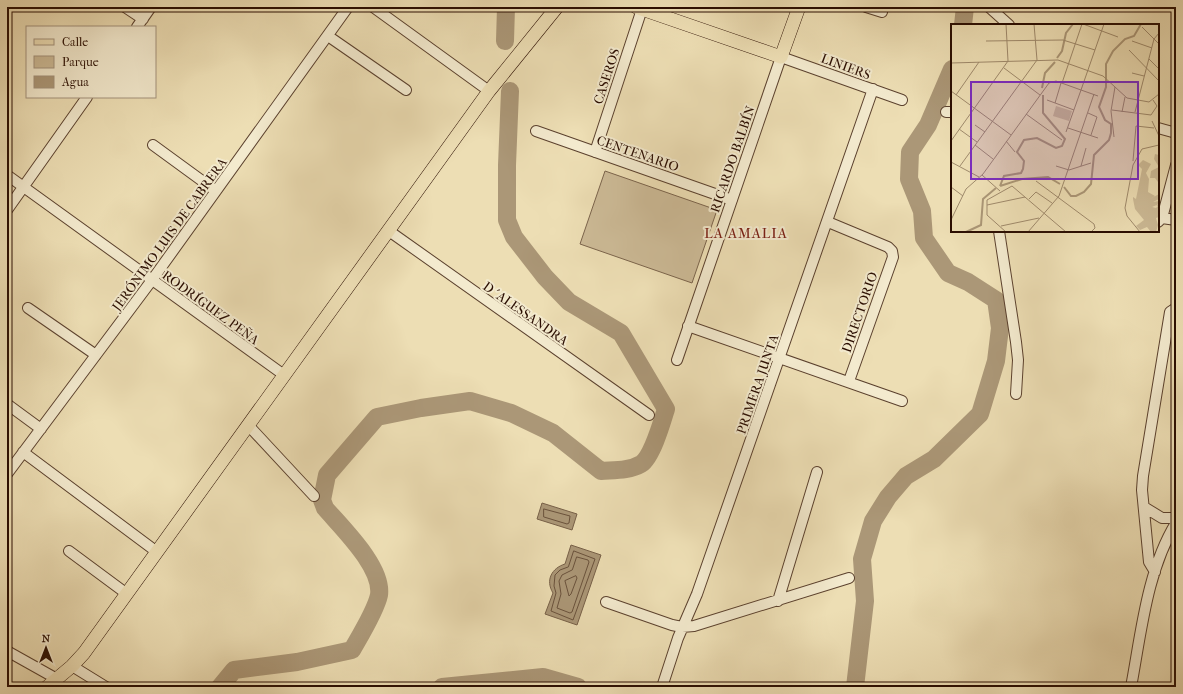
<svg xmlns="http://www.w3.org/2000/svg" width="1183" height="694" font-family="'IM FELL French Canon',serif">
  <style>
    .green { fill: #ccba96; stroke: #7b644c }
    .water { fill: #ab9777; stroke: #776048 }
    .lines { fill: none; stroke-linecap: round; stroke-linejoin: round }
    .shore { stroke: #6a523c; stroke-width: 1 }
    .river { stroke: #ab9777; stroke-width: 18 }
    .minor-casing { stroke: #5b412e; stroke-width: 12 }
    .major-casing { stroke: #2a0d01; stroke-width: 14 }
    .minor { stroke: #f3eace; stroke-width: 10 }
    .major { stroke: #eddeb4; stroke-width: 13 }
    .labels { text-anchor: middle; stroke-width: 4; stroke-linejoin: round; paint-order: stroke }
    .street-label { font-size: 13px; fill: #2a0d01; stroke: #f3eace }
    .neighbourhood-label { font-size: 14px; letter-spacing: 1px; fill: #7a1f14; stroke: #f3eace }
    .inset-river { fill: none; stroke: #ab9777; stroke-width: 2 }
    .inset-road { fill: none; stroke: #9f8a6c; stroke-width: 1 }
    .view { fill: #7b2cbf; fill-opacity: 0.15; stroke: #7b2cbf; stroke-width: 2 }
    .inset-edge { fill: none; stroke: #2a0d01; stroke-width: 2 }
  </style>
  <rect width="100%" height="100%" fill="#eddeb4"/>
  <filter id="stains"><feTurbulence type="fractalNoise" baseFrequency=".005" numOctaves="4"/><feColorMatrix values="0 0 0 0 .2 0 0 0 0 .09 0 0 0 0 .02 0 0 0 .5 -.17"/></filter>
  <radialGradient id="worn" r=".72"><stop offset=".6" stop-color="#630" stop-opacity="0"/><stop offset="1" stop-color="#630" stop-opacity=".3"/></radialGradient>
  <path class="green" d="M605,171L717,210L692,283L580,244Z"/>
  <path class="water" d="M542,503L577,514L572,530L537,519Z
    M571,545L601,555L577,625L545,614L553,593C545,580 552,568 565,564Z"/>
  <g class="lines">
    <path class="shore" d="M544,509L570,516L569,523L567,524L544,517Z
      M574,551L595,559L573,620L551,611L556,593L554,586L555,575L560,570L568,567Z
      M577,557L588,560L589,562L572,612L570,613L557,608L561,594L559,581L562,575L572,570Z
      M576,576L577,578L571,594L569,596L565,581Z"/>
    <path class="river" d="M963,25L965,7
      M505,41L506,7
      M220,687L234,670L297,662L352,650C360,636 376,610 379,595C383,567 342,528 325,508L322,500L327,475L377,417L421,408L470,401L511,413L553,433L601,471C614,470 629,471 641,464C652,457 662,422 666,409L621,333L569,302L545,277L514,237L507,220V165L510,91
      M442,687L543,677L578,687
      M855,687L865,601L862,559L873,521L888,497L906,476L934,459L980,414L996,361L1000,328L996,300L968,282L948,273L924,238L922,211L909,179L910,152L928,125L952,69"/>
    <defs>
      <path id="minor" d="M125,7L143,19
        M373,7L489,91
        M866,7L882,12
        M989,7L1009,25
        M137,27L151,7
        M328,36L406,90
        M946,112H952
        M1158,128L1176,133
        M536,131L732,200
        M153,145L216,191
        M595,152L642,9
        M7,175L284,375
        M7,210L87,97
        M1162,218L1176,165
        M828,222L888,247L892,251L893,257L849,381
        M1158,222L1162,218L1176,220
        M389,231L649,415
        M999,231L1016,342L1018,360L1016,394
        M28,308L96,355
        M688,326L902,401
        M677,360L781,57L902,100
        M7,404L41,429
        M248,425L314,496
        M23,452L157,552
        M7,474L152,280L348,7
        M1144,507L1162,518H1176
        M69,551L127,594
        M1155,572L1149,562L1142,490L1143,476L1170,312L1176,308
        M778,601L817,472
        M606,602L672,625L682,627L694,626L849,578
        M7,651L57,679
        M72,666L106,687
        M662,687L678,638L697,594L873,89
        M1131,687C1141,634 1147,570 1176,523"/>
      <path id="major" d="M636,7L781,57L799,7
        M47,687L72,666L84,653L489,91L557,7"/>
    </defs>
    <use href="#minor" class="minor-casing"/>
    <use href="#major" class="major-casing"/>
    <use href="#minor" class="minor"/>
    <use href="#major" class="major"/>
  </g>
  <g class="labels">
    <g class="street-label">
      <text transform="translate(846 66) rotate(20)" y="5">LINIERS</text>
      <text transform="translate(606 76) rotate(-72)" y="5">CASEROS</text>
      <text transform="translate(638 153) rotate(19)" y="5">CENTENARIO</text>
      <text transform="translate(732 159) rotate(-71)" y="5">RICARDO BALBÍN</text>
      <text transform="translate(169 234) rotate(-54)" y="5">JERÓNIMO LUIS DE CABRERA</text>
      <text transform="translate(211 307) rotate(36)" y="5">RODRÍGUEZ PEÑA</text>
      <text transform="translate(859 312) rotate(-71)" y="5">DIRECTORIO</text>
      <text transform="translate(526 313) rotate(35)" y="5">D´ALESSANDRA</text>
      <text transform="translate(757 384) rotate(-71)" y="5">PRIMERA JUNTA</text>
    </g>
    <g class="neighbourhood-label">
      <text x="746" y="238">LA AMALIA</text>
    </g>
  </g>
  <g transform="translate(951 24)">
    <rect width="208" height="208" fill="#eddeb4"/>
    <path d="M105,82L121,87L118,97L102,92ZM204,130L208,131L207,158L204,154H199L200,147L208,143L203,135ZM192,136L200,140L195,149L198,155L197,168L204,172L199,175L208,170V175L202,178L208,177V180L201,183L205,184L207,182L205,181H208V193L205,194L207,201L205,208H200L196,203L189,206L185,202L193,196L184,185L182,175V173L185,175L191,145L187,141Z" fill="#ccba96"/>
    <path class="inset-river" d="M106,34L111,27L115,9L122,0M91,64L94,49L104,38M49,162L53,152L70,149L72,145L73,137L66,128L73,116L86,114L105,124L111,122L114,115L92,89V71M49,162L71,155L97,153L109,160M113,163L120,172H125L133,168L140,160L143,131L158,116L160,109V100L154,96L148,83L155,63V40L162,27L174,15L183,12L190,0M15,208L30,201L32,175L45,164"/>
    <path class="inset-road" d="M132,0L167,13M191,3L208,20M35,17L112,16L144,26M181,17L201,24M178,26L208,57M198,35L208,45M0,39L107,36L152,52L176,74L198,78L208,70M53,44L89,71M181,49L193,52M111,59L131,0M0,67L60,111M5,71L28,38M96,76L123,86M104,79L110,59M161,86L200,91L206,82L202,76M171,88L174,73M184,88L203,15L208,9M137,89L146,93L140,111M75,90L111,116M201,97L208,112M24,101L34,108M117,104L147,114M8,105L26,118M115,108L130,66L147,72M163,113L160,87L164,63M0,117L57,37L55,0M55,117L64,128M24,121L42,135M182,137L185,102L203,104M0,138L28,153M9,142L86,36L83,0M105,142L118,146L140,139M130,142L135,124M31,151L49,167M85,157L143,200L144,204L140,208M0,163L12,172M78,175L85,168L101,179M36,181L74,173M0,196L15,165L32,150L98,59L105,57L130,66L153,0M50,202L88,194M55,208L36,191V176L61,162L115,208M77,208L108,172L143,70M189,208L176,192L174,184L182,141L191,125L208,121"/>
    <path class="view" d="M20,58H187V155H20Z"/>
    <rect width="208" height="208" class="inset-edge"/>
  </g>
  <rect width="1183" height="694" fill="none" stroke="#eddeb4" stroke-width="24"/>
  <rect x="8" y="8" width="1167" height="678" fill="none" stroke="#2a0d01" stroke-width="2"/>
  <rect x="12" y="12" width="1159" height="670" fill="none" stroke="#2a0d01"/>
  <rect x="26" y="26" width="130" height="72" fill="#f3eace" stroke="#a3927c"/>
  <rect x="34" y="39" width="20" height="6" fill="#eddeb4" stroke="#a3927c"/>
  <text x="62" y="46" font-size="12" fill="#2a0d01">Calle</text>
  <rect x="34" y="56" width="20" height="12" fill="#ccba96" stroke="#a3927c"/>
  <text x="62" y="66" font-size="12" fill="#2a0d01">Parque</text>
  <rect x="34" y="76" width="20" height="12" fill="#ab9777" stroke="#a3927c"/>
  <text x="62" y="86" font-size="12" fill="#2a0d01">Agua</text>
  <g transform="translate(46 648)" stroke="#f3eace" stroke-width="3" paint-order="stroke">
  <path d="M0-3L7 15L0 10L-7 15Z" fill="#2a0d01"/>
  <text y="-6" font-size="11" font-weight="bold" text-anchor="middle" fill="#2a0d01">N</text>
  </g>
  <rect width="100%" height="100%" filter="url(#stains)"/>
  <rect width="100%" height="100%" fill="url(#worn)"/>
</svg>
